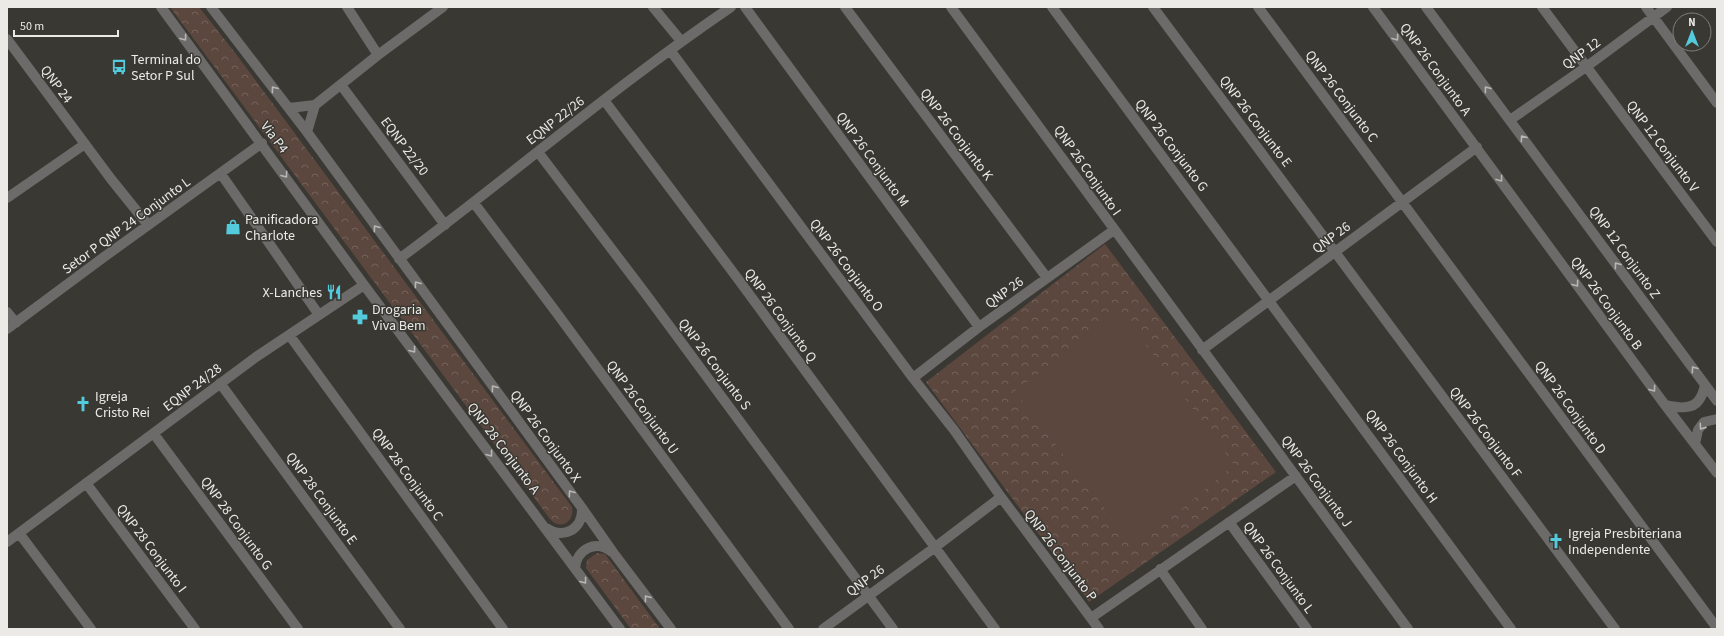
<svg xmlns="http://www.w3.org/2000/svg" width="1724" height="636" font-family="'Source Sans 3',sans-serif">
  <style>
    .park { fill: url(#park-crowns) }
    .pitch { fill: #5c473f }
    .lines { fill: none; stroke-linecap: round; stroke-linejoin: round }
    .minor { stroke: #6d6b69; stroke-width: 10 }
    .oneway { stroke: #b9b7b5 }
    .labels { text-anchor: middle; stroke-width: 3; stroke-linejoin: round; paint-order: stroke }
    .street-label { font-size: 14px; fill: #ebeae7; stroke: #393833 }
    .poi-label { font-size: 14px; fill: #ebeae7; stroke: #393833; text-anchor: start }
  </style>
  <defs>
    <pattern id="park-crowns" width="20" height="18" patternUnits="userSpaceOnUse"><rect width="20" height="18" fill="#5c473f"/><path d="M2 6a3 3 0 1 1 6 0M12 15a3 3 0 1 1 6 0" fill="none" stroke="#74625b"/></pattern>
  </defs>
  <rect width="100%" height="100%" fill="#393833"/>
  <path class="park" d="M170,7H199L236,54L572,507C575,522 560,531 550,519Z
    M1105,244L1276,472L1089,602L926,382Z
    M597,553L605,554L660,629H631L586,568L587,560Z"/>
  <path class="pitch" d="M1121,311L1234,465L1135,548L1015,391Z"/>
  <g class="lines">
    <path class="minor" d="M161,7L364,285L620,629
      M211,7L307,132L582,508L615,555L671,629
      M347,7L378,55
      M653,7L681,41
      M745,7L979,327
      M845,7L1047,278
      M951,7L1408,629
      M1052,7L1511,629
      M1153,7L1615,629
      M1258,7L1717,628
      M1373,7L1665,405L1717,473
      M1426,7L1717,401
      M1542,7L1717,242
      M1646,7L1717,103
      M7,39L111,179L148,225
      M670,50L913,378L954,430L1001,497L1099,629
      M341,85L445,225
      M604,100L738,279L995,629
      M289,108L315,105L378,55L443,7
      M1510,120L1586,67L1667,7
      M307,132L315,105
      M538,152L645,293L893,629
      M221,174L319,315
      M7,198L85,144
      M474,203L556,312L789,629
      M399,259C511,176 616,85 731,7
      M7,312L16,323
      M7,329L104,257L262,143
      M290,336L503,629
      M1202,350L1477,147
      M913,378L979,327L1114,230
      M220,383L400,629
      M1665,405C1675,407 1692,411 1699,400C1702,396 1704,390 1705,385
      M154,434L298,629
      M1695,444L1698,430L1704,422L1717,419
      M86,483L195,629
      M1229,522L1307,629
      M546,528C564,540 583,529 582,508
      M19,533L91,629
      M7,542L256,357L364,285
      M575,568C577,549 596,539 612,552
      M1160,569L1202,629
      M1091,618L1296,476
      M823,629L934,548L1001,497"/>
  </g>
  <defs><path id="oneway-chevron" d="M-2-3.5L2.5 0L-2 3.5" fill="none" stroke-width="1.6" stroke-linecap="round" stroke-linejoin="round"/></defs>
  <g class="oneway">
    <use href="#oneway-chevron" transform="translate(184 38) rotate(54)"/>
    <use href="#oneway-chevron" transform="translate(1396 38) rotate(54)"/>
    <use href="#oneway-chevron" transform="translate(274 89) rotate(-127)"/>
    <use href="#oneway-chevron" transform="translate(1487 89) rotate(-127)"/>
    <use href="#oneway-chevron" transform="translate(1523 138) rotate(-126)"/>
    <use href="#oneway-chevron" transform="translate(285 175) rotate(54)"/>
    <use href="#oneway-chevron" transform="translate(1500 179) rotate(54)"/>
    <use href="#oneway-chevron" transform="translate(376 228) rotate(-126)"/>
    <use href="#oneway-chevron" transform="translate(1617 265) rotate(-126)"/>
    <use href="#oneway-chevron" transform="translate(417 284) rotate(-126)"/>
    <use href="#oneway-chevron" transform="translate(1576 284) rotate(54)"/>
    <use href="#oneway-chevron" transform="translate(413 350) rotate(53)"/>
    <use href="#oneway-chevron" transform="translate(1694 369) rotate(-126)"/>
    <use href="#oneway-chevron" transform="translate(494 388) rotate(-126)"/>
    <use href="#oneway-chevron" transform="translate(1653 389) rotate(54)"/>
    <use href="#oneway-chevron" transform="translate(1702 427) rotate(125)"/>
    <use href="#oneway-chevron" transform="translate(490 454) rotate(53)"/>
    <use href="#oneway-chevron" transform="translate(571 493) rotate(-126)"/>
    <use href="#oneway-chevron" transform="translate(584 581) rotate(53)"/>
    <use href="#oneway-chevron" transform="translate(647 598) rotate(-127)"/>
  </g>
  <defs>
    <symbol id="bus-bare" viewBox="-9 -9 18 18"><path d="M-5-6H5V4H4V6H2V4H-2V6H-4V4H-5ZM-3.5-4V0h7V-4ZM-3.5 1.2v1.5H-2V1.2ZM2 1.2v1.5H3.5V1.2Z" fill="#54cadd" stroke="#393833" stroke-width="2.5" paint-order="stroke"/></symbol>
    <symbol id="shop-bare" viewBox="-9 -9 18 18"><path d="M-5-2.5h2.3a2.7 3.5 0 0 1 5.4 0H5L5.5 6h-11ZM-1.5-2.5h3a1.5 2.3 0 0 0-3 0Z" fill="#54cadd" stroke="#393833" stroke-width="2.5" paint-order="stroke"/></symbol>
    <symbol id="restaurant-bare" viewBox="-9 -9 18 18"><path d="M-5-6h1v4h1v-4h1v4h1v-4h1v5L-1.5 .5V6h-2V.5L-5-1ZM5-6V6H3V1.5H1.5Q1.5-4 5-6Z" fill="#54cadd" stroke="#393833" stroke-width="2.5" paint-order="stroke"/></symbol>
    <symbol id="pharmacy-bare" viewBox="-9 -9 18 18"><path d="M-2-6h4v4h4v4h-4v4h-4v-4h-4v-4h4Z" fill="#54cadd" stroke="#393833" stroke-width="2.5" paint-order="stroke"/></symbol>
    <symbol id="church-bare" viewBox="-9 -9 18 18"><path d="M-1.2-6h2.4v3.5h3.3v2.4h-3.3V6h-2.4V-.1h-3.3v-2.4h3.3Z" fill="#54cadd" stroke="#393833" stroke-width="2.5" paint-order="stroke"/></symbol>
  </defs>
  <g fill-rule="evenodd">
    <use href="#bus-bare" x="108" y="56" width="22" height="22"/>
    <use href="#shop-bare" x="222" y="216" width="22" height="22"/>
    <use href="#restaurant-bare" x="323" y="281" width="22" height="22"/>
    <use href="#pharmacy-bare" x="349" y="306" width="22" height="22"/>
    <use href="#church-bare" x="72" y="393" width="22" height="22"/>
    <use href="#church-bare" x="1545" y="530" width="22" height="22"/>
  </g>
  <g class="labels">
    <g class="street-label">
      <text transform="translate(1581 53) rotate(-36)" y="5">QNP 12</text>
      <text transform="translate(1436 69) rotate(54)" y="5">QNP 26 Conjunto A</text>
      <text transform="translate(57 84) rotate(53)" y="5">QNP 24</text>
      <text transform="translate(1342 96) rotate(53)" y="5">QNP 26 Conjunto C</text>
      <text transform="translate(555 120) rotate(-38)" y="5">EQNP 22/26</text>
      <text transform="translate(1256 121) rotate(53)" y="5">QNP 26 Conjunto E</text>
      <text transform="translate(957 134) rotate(53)" y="5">QNP 26 Conjunto K</text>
      <text transform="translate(275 137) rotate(53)" y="5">Via P4</text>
      <text transform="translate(1172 145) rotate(53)" y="5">QNP 26 Conjunto G</text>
      <text transform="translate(405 146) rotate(53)" y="5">EQNP 22/20</text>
      <text transform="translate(1663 146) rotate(53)" y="5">QNP 12 Conjunto V</text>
      <text transform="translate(873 159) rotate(54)" y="5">QNP 26 Conjunto M</text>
      <text transform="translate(1088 170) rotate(55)" y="5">QNP 26 Conjunto I</text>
      <text transform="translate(126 225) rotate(-36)" y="5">Setor P QNP 24 Conjunto L</text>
      <text transform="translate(1331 237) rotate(-36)" y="5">QNP 26</text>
      <text transform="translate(1625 252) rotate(54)" y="5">QNP 12 Conjunto Z</text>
      <text transform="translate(847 265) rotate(53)" y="5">QNP 26 Conjunto O</text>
      <text transform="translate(1004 292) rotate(-36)" y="5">QNP 26</text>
      <text transform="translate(1607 303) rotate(54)" y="5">QNP 26 Conjunto B</text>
      <text transform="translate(781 315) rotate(54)" y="5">QNP 26 Conjunto Q</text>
      <text transform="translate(715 364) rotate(53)" y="5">QNP 26 Conjunto S</text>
      <text transform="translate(192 387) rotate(-37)" y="5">EQNP 24/28</text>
      <text transform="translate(643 407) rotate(54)" y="5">QNP 26 Conjunto U</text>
      <text transform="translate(1571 407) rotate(54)" y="5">QNP 26 Conjunto D</text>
      <text transform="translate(1486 432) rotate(53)" y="5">QNP 26 Conjunto F</text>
      <text transform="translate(546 436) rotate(54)" y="5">QNP 26 Conjunto X</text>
      <text transform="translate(504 448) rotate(53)" y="5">QNP 28 Conjunto A</text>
      <text transform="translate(1402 456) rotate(54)" y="5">QNP 26 Conjunto H</text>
      <text transform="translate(408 474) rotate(54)" y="5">QNP 28 Conjunto C</text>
      <text transform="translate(1317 481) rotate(54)" y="5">QNP 26 Conjunto J</text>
      <text transform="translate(322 498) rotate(54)" y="5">QNP 28 Conjunto E</text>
      <text transform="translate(237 523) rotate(54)" y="5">QNP 28 Conjunto G</text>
      <text transform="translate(152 548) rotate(53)" y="5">QNP 28 Conjunto I</text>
      <text transform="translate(1061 555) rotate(53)" y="5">QNP 26 Conjunto P</text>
      <text transform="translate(1279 567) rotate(54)" y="5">QNP 26 Conjunto L</text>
      <text transform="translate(865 580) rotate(-36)" y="5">QNP 26</text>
    </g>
    <g class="poi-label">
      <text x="131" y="64">Terminal do<tspan x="131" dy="16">Setor P Sul</tspan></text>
      <text x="245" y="224">Panificadora<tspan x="245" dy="16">Charlote</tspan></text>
      <text x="322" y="297" text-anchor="end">X-Lanches</text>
      <text x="372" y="314">Drogaria<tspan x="372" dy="16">Viva Bem</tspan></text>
      <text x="95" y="401">Igreja<tspan x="95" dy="16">Cristo Rei</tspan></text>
      <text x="1568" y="538">Igreja Presbiteriana<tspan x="1568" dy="16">Independente</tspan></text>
    </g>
  </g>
  <rect width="1724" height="636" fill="none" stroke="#ebeae7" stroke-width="16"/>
  <g transform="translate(1692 32)"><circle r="19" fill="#393833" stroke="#807f7b"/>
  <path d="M0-3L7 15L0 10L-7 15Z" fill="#54cadd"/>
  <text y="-6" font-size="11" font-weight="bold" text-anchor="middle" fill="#ebeae7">N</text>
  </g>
  <path d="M14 30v6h104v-6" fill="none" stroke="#ebeae7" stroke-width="2"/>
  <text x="20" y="30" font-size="12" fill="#ebeae7" stroke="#393833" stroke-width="3" paint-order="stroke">50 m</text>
</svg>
